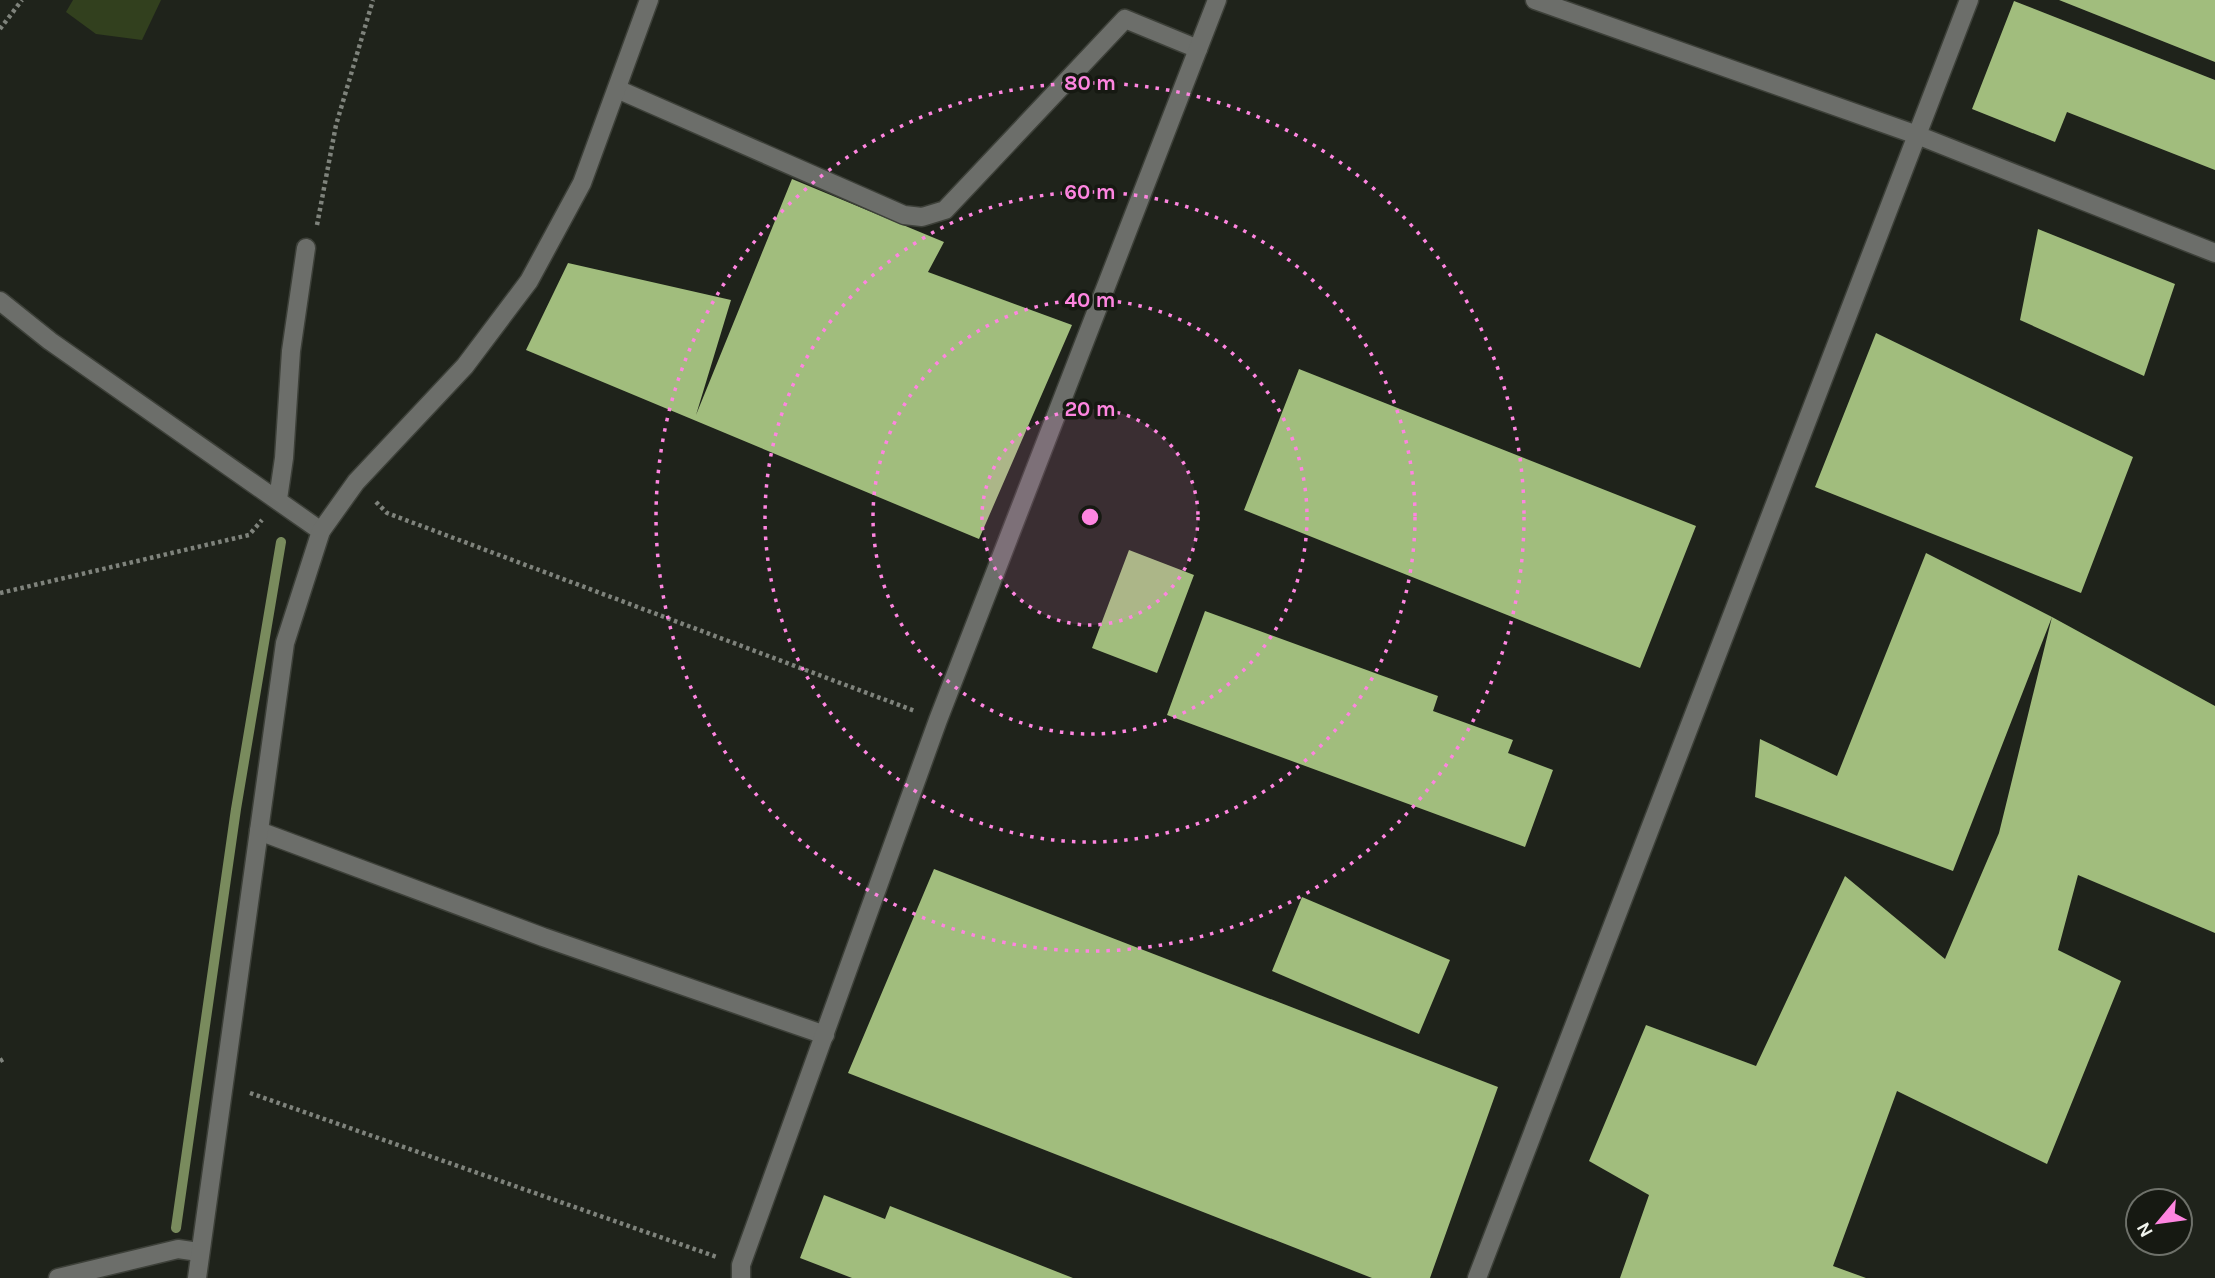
<svg xmlns="http://www.w3.org/2000/svg" width="2215" height="1278" font-family="Karla,sans-serif">
  <style>
    .green { fill: #32401e }
    .lines { fill: none; stroke-linecap: round; stroke-linejoin: round }
    .stream { stroke: #798b5d; stroke-width: 10 }
    .building { fill: #a1bd7d }
    .service-casing { stroke: #3d4039; stroke-width: 21 }
    .minor-casing { stroke: #3d4039; stroke-width: 21 }
    .tertiary-casing { stroke: #3d4039; stroke-width: 21 }
    .path { stroke: #7f837c; stroke-width: 4.5; stroke-dasharray: 3.5 3.5; stroke-linecap: butt }
    .service { stroke: #6c6e6a; stroke-width: 18 }
    .minor { stroke: #6c6e6a; stroke-width: 18 }
    .tertiary { stroke: #6c6e6a; stroke-width: 18 }
    .ring { fill: none; stroke: #fe85e0; stroke-width: 3.5; stroke-dasharray: 3.5 7 }
    .centre { fill: #fe85e0; stroke: #161912; stroke-width: 3.5 }
    .ring-label { font-size: 21px; text-anchor: middle; font-weight: bold; fill: #fe85e0; stroke: #161912; stroke-width: 7; stroke-linejoin: round; paint-order: stroke }
  </style>
  <rect width="100%" height="100%" fill="#1f231b"/>
  <path class="green" d="M73,0H161L142,40L96,34L66,12Z"/>
  <g class="lines">
    <path class="stream" d="M176,1228L236,809L281,542"/>
  </g>
  <path class="building" d="M2059,0H2215V62Z
    M2014,1L2215,80V170L2067,112L2055,142L1972,109Z
    M792,179L944,242L928,272L1072,325L979,539L526,350L568,263L731,300L696,415Z
    M2038,229L2175,284L2144,376L2020,320Z
    M1876,333L2133,457L2081,593L1815,487Z
    M1299,369L1696,526L1640,668L1244,510Z
    M1129,550L1194,575L1157,673L1092,648Z
    M1926,553L2052,617L1953,871L1755,797L1760,739L1837,776Z
    M1205,611L1438,696L1433,711L1513,740L1508,753L1553,770L1525,847L1167,715Z
    M2052,617L2215,706V933L2078,875L2058,950L2121,981L2047,1164L1897,1091L1833,1266L1866,1278H1620L1649,1195L1589,1161L1646,1025L1756,1066L1845,876L1945,959L1999,833Z
    M934,869L1498,1087L1430,1278H1372L848,1073Z
    M1302,897L1450,960L1419,1034L1272,971Z
    M824,1195L885,1219L890,1206L1073,1278H852L800,1258Z"/>
  <g class="lines">
    <defs>
      <path id="service" d="M617,89L904,215L922,217L945,210L1125,19L1198,49
        M58,1278L178,1249L199,1252"/>
      <path id="minor" d="M0,301L50,341L321,531
        M278,499L284,458L291,351L306,248
        M259,831L543,937L825,1035"/>
      <path id="tertiary" d="M1535,0L1917,135L2215,253
        M197,1278L285,643L321,531L356,482L465,366L529,281L582,183L649,0
        M741,1278V1265L938,720L1217,0
        M1477,1278L1969,0"/>
    </defs>
    <use href="#service" class="service-casing"/>
    <use href="#minor" class="minor-casing"/>
    <use href="#tertiary" class="tertiary-casing"/>
    <path class="path" d="M0,29L22,0
      M317,225L336,125L373,0
      M376,502L387,513L915,711
      M0,593L249,535L262,520
      M0,1061L5,1058
      M250,1093L717,1257"/>
    <use href="#service" class="service"/>
    <use href="#minor" class="minor"/>
    <use href="#tertiary" class="tertiary"/>
  </g>
  <circle cx="1090" cy="517" r="108" fill="#fe85e0" fill-opacity=".12"/>
  <g class="ring">
    <circle cx="1090" cy="517" r="108"/>
    <circle cx="1090" cy="517" r="217"/>
    <circle cx="1090" cy="517" r="325"/>
    <circle cx="1090" cy="517" r="434"/>
  </g>
  <circle cx="1090" cy="517" r="10" class="centre"/>
  <g class="ring-label">
    <text x="1090" y="90">80 m</text>
    <text x="1090" y="199">60 m</text>
    <text x="1090" y="307">40 m</text>
    <text x="1090" y="416">20 m</text>
  </g>
  <g transform="translate(2159 1222) rotate(241)"><circle r="33" fill="#161912" stroke="#6e716a" stroke-width="2"/>
  <path d="M0-5L12 26L0 18L-12 26Z" fill="#fe85e0"/>
  <text y="-10" font-size="19" font-weight="bold" text-anchor="middle" fill="#f2f5ef">N</text>
  </g>
</svg>
